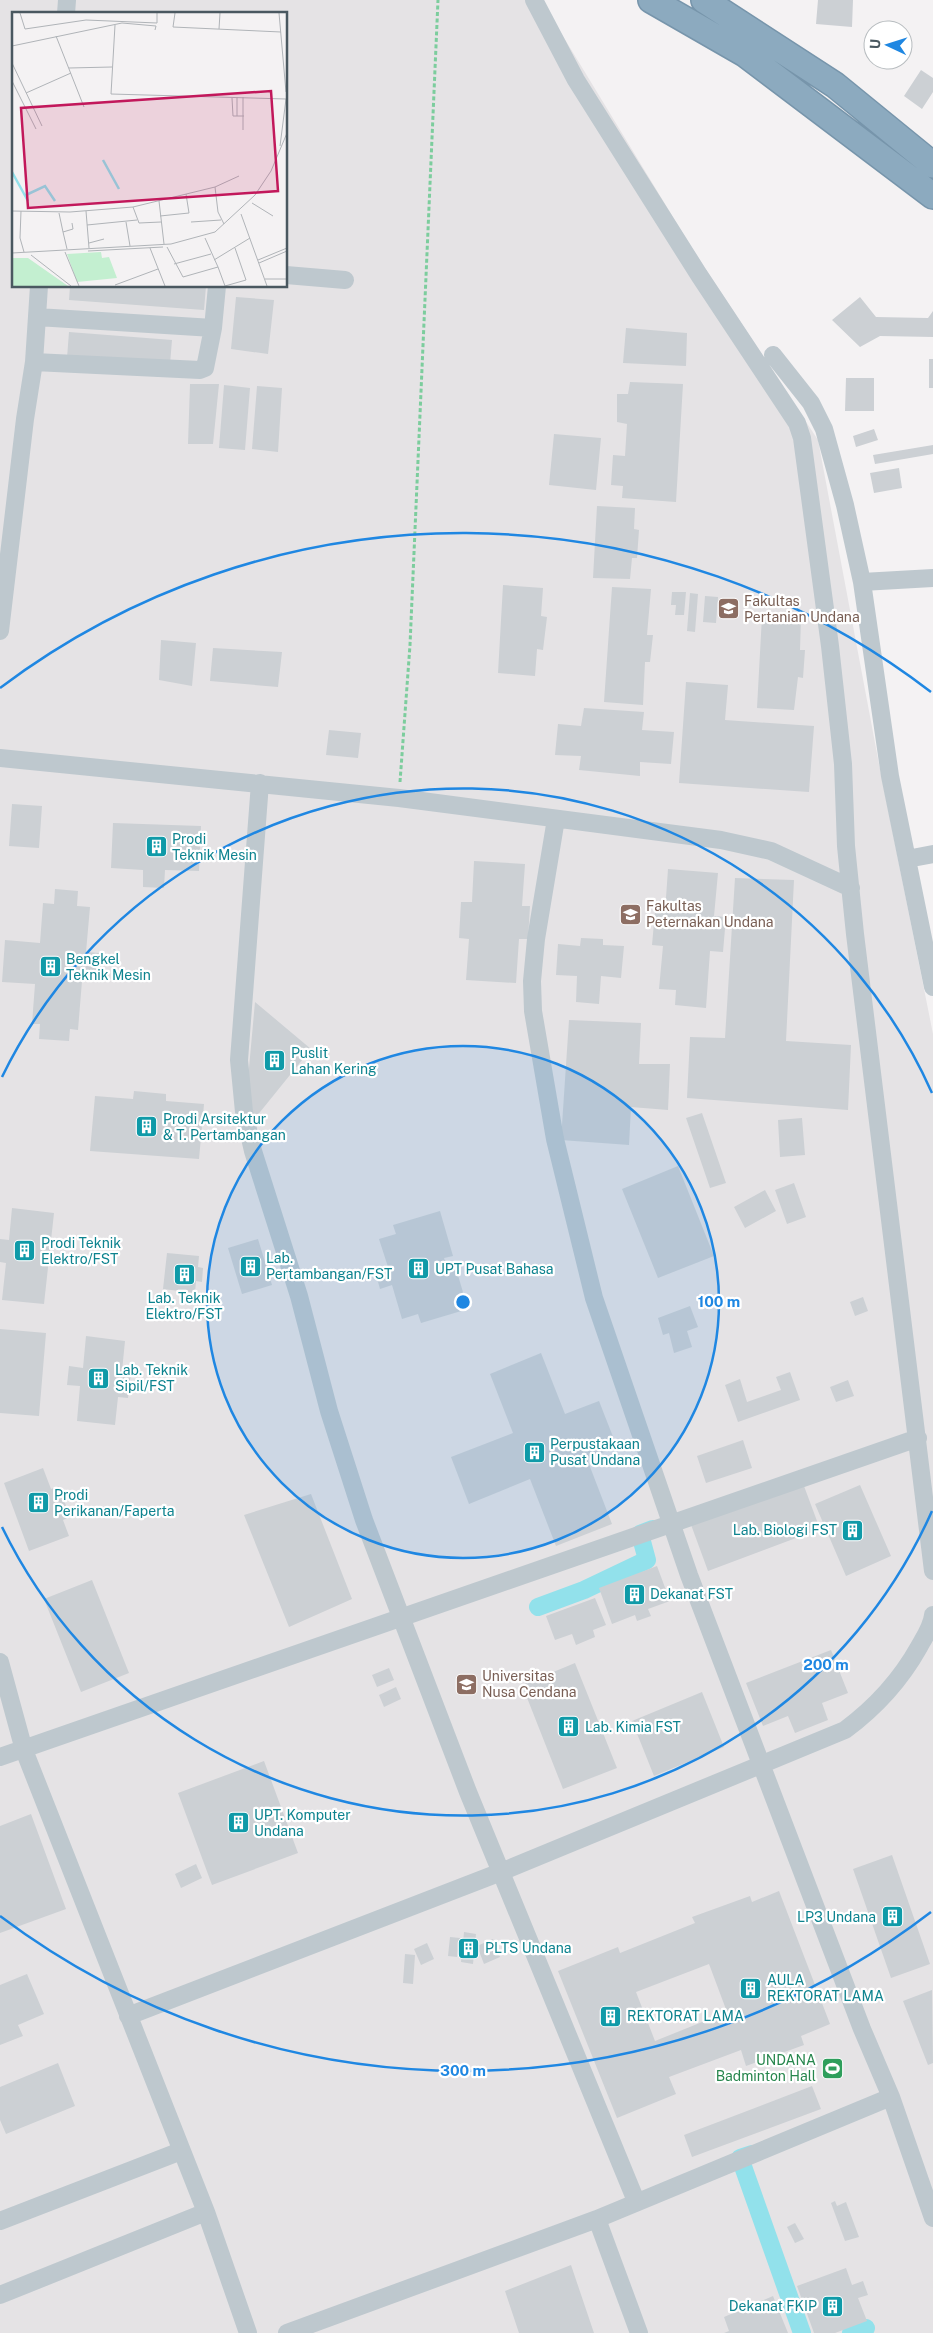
<svg xmlns="http://www.w3.org/2000/svg" width="933" height="2333" font-family="'Public Sans',sans-serif">
  <style>
    .education { fill: #e5e3e5; fill-rule: evenodd }
    .lines { fill: none; stroke-linecap: round; stroke-linejoin: round }
    .canal { stroke: #92e1eb; stroke-width: 18 }
    .building { fill: #ccd0d4; fill-rule: evenodd }
    .highway-casing { stroke: #7795ab; stroke-width: 28 }
    .path { stroke: #7ccd9d; stroke-width: 3; stroke-dasharray: 4 2.5; stroke-linecap: butt }
    .minor { stroke: #bec8ce; stroke-width: 18 }
    .highway { stroke: #8caabf; stroke-width: 25 }
    .ring { fill: none; stroke: #1f87e2; stroke-width: 2.5 }
    .labels { text-anchor: middle; stroke-width: 4.5; stroke-linejoin: round; paint-order: stroke }
    .education-label { font-size: 14px; fill: #785e54; stroke: #fff; text-anchor: start }
    .culture-label { font-size: 14px; fill: #0d838f; stroke: #fff; text-anchor: start }
    .leisure-label { font-size: 14px; fill: #27864d; stroke: #fff; text-anchor: end }
    .inset-river { fill: none; stroke: #92e1eb; stroke-width: 2.5 }
    .inset-road { fill: none; stroke: #b0b4b8; stroke-width: 1 }
    .view { fill: #c2185b; fill-opacity: 0.15; stroke: #c2185b; stroke-width: 2.5 }
    .inset-edge { fill: none; stroke: #4a5860; stroke-width: 2.5 }
    .centre { fill: #1f87e2; stroke: #fff; stroke-width: 2.5 }
    .ring-label { font-size: 15px; text-anchor: middle; font-weight: bold; fill: #1f87e2; stroke: #fff; stroke-width: 4.5; stroke-linejoin: round; paint-order: stroke }
  </style>
  <rect width="100%" height="100%" fill="#f4f2f3"/>
  <path class="education" d="M0,0H541L690,245L818,440L879,764L933,1034V2333H0ZM14,14H286V286H14Z"/>
  <g class="lines">
    <path class="canal" d="M538,1607L584,1590L647,1560L640,1534L653,1529
      M752,2154L740,2158L802,2333
      M851,2333L866,2328"/>
  </g>
  <path class="building" d="M818,0H853L852,27L816,24Z
    M921,70L933,78V92L922,109L904,96Z
    M70,286H206L204,310L69,300Z
    M236,297L274,300L268,354L231,349Z
    M860,297L876,317L928,318L933,311V337L880,336L860,347L832,320Z
    M626,328L687,333L686,366L623,363Z
    M69,332L172,340L170,364L67,358Z
    M929,359H933V388H929Z
    M846,378H874V411H845Z
    M630,382L683,384L676,502L622,498L623,486L611,485L613,455L625,456L627,424L617,422V394H628Z
    M190,384H219L213,444H188Z
    M224,385L250,388L245,450L219,448Z
    M257,386L282,388L278,452L252,449Z
    M874,429L878,440L856,447L853,436Z
    M554,434L601,438L596,490L549,485Z
    M933,445V454L875,464L873,455Z
    M899,468L902,488L874,493L870,473Z
    M597,506L635,508L634,529L639,530L637,558H632L630,579L593,578Z
    M503,585L543,588L541,616L547,617L543,650L537,649L535,676L498,673Z
    M612,587L651,589L647,635H653L650,662H645L643,705L604,702Z
    M672,592H686L684,615H675L676,605H671Z
    M690,593L698,594L695,632L687,631Z
    M705,596L718,597L716,623L703,622Z
    M762,616L801,618L800,650H805L803,678L798,677L794,710L757,708Z
    M161,640L196,643L192,686L159,680Z
    M213,648L282,652L278,687L210,681Z
    M686,682L728,685L725,720L814,726L809,792L679,783Z
    M584,708L644,712L642,730L674,732L671,764L640,762V776L579,770L581,756L555,755L558,724L581,726Z
    M329,730L361,733L358,758L326,755Z
    M12,804L42,806L39,848L9,846Z
    M113,823L201,826L199,871L165,870L164,888L143,887V870L111,868Z
    M474,861L525,864L522,906H530L528,939H519L516,983L466,980L469,939L459,938L461,902H472Z
    M668,869L718,873L714,916L726,917L723,952L710,951L706,1008L675,1005L676,990L659,989L663,946L652,945L655,912H665Z
    M735,878L794,880L786,1041L851,1045L848,1110L687,1098L690,1037L725,1038Z
    M55,889L78,891L77,906L90,907L86,952L99,953L96,982L82,981L78,1030L70,1029L69,1041L39,1039L40,1024H32L35,984L2,982L5,940L40,943L43,903L54,904Z
    M581,938L603,939V945L624,946L621,978L601,976L599,1004L576,1002L577,976L556,975L558,944L580,946Z
    M255,1002L311,1049L252,1122L249,1093V1068Z
    M569,1020L641,1023L639,1064H670L668,1110L631,1107L629,1145L561,1140Z
    M134,1091L166,1094V1101L204,1104L199,1159L90,1151L95,1096L133,1099Z
    M702,1113L726,1183L710,1188L686,1118Z
    M802,1118L805,1155L780,1157L778,1120Z
    M678,1166L714,1256L658,1278L622,1189Z
    M794,1183L806,1217L787,1224L775,1190Z
    M765,1190L776,1211L745,1228L734,1207Z
    M12,1208L54,1213L44,1304L2,1300L6,1263L0,1262V1239L9,1240Z
    M440,1211L453,1256L444,1258L446,1264L454,1262L468,1309L421,1323L418,1314L402,1319L392,1285L380,1289L375,1271L388,1267L379,1239L396,1234L393,1225Z
    M258,1239L272,1285L242,1294L228,1248Z
    M167,1253L199,1256L198,1267L203,1268L202,1282L196,1281L195,1293L163,1289Z
    M863,1297L868,1311L855,1316L850,1302Z
    M690,1306L698,1327L687,1331L692,1347L674,1353L669,1333L663,1335L658,1318Z
    M0,1329L46,1333L39,1416L0,1413Z
    M86,1336L125,1341L122,1371H131L128,1398L118,1397L115,1425L77,1421L80,1386L67,1385L69,1366L83,1368Z
    M541,1353L565,1414L599,1401L617,1447L587,1459L612,1524L556,1546L530,1479L469,1504L451,1457L513,1433L490,1374Z
    M790,1372L800,1400L738,1422L725,1385L740,1379L747,1402L781,1390L776,1377Z
    M848,1380L854,1396L836,1402L830,1387Z
    M743,1440L752,1468L706,1483L697,1456Z
    M43,1468L51,1489L59,1486L70,1517L63,1520L69,1536L29,1551L4,1483Z
    M801,1478L820,1529L708,1571L690,1522Z
    M860,1485L891,1556L846,1576L815,1504Z
    M311,1494L352,1599L289,1627L244,1515Z
    M657,1566L670,1601L648,1609L651,1616L637,1621L635,1615L612,1624L599,1588Z
    M92,1580L129,1673L81,1692L44,1599Z
    M595,1598L606,1625L593,1630L595,1637L576,1645L572,1634L555,1640L546,1616Z
    M831,1650L848,1693L822,1703L828,1720L795,1733L788,1716L763,1726L746,1683Z
    M575,1663L617,1768L563,1789L522,1685Z
    M389,1668L394,1680L377,1687L372,1675Z
    M396,1687L401,1699L384,1707L379,1695Z
    M702,1692L724,1747L654,1776L632,1721Z
    M264,1761L298,1853L212,1885L178,1793Z
    M31,1814L66,1909L0,1933V1826Z
    M892,1855L930,1964L891,1978L853,1869Z
    M196,1864L202,1878L181,1888L175,1874Z
    M779,1891L830,2024L801,2036L804,2045L746,2066L741,2050L669,2077L676,2094L617,2118L558,1971L618,1947L620,1953L695,1923L692,1917L750,1896L752,1902ZM709,1964L727,2012L655,2041L636,1992Z
    M464,1932L476,1934L473,1964L461,1962Z
    M450,1937L460,1938L457,1957L448,1956Z
    M493,1939L500,1957L484,1964L477,1946Z
    M427,1943L434,1959L421,1965L414,1949Z
    M405,1954L415,1955L413,1984L403,1983Z
    M27,1974L44,2014L18,2025L23,2036L0,2045V1985Z
    M932,1990L933,2063L928,2065L903,2001Z
    M58,2063L75,2106L6,2134L0,2120V2087Z
    M812,2086L821,2109L692,2157L684,2135Z
    M835,2201L837,2206L846,2202L859,2237L845,2241L831,2203Z
    M795,2223L804,2239L795,2243L787,2227Z
    M571,2265L594,2333H519L505,2291Z
    M846,2268L852,2285L863,2281L868,2295L858,2298L867,2321L835,2333H814L797,2286Z
    M773,2296L788,2333H724L729,2331L724,2317Z"/>
  <g class="lines">
    <defs>
      <path id="highway" d="M651,0L745,54L933,196
        M704,0L835,85L933,165"/>
    </defs>
    <use href="#highway" class="highway-casing"/>
    <path class="path" d="M400,782L410,645L438,0"/>
    <path class="minor" d="M534,0L576,80L699,275L797,423L802,438L830,646L843,764L846,846L855,934L933,1571
      M66,14L67,0
      M286,275L345,280
      M37,317L213,328
      M773,355L811,403L824,429L845,505L862,582L890,776L933,987
      M34,362L200,370L205,368L213,328L217,286
      M862,582L933,578
      M0,631L25,419L34,362L39,286
      M0,758L399,798L721,840L771,851L851,888
      M260,783L239,1060L244,1112L253,1151L299,1296L329,1411L364,1520L468,1792L636,2201
      M556,819L536,939L532,981L533,1011L555,1139L594,1298L689,1575L862,2029L891,2097L933,2218
      M907,859L933,854
      M0,1662L24,1750L206,2212L248,2333
      M0,1757L918,1438
      M128,2016L501,1872L845,1730C876,1707 900,1681 919,1647C924,1638 932,1626 933,1615
      M597,2219L639,2333
      M0,2221L181,2151
      M0,2295L206,2212
      M287,2333L597,2219L891,2097"/>
    <use href="#highway" class="highway"/>
  </g>
  <circle cx="463" cy="1302" r="256" fill="#1f87e2" fill-opacity=".12"/>
  <g class="ring">
    <circle cx="463" cy="1302" r="256"/>
    <path d="M932 1511A513 513 0 0 1 2 1527M2 1077A513 513 0 0 1 932 1093"/>
    <path d="M931 1912A769 769 0 0 1 0 1916M0 688A769 769 0 0 1 931 692"/>
  </g>
  <defs>
    <symbol id="university-square" viewBox="-11 -11 22 22"><rect x="-9" y="-9" width="18" height="18" rx="4" fill="#8d6e63" stroke="#fff"/><path d="M0-5L7-2L0 1L-7-2ZM-4 1L0 2.5L4 1V4Q0 6-4 4Z" fill="#fff"/></symbol>
    <symbol id="building-square" viewBox="-11 -11 22 22"><rect x="-9" y="-9" width="18" height="18" rx="4" fill="#0f9aa8" stroke="#fff"/><path d="M-4-6H4V6H1V3H-1V6H-4ZM-2.5-4.3h1.7v1.8h-1.7ZM.8-4.3h1.7v1.8H.8ZM-2.5-1h1.7V.8h-1.7ZM.8-1h1.7V.8H.8Z" fill="#fff"/></symbol>
    <symbol id="stadium-square" viewBox="-11 -11 22 22"><rect x="-9" y="-9" width="18" height="18" rx="4" fill="#2e9e5b" stroke="#fff"/><path d="M0-5a6.5 5 0 1 0 0 10a6.5 5 0 1 0 0-10ZM-3.5-1.8h7v3.6h-7Z" fill="#fff"/></symbol>
  </defs>
  <g fill-rule="evenodd">
    <use href="#university-square" x="716" y="596" width="25" height="25"/>
    <use href="#building-square" x="144" y="834" width="25" height="25"/>
    <use href="#university-square" x="618" y="902" width="25" height="25"/>
    <use href="#building-square" x="38" y="954" width="25" height="25"/>
    <use href="#building-square" x="262" y="1048" width="25" height="25"/>
    <use href="#building-square" x="134" y="1114" width="25" height="25"/>
    <use href="#building-square" x="12" y="1238" width="25" height="25"/>
    <use href="#building-square" x="238" y="1254" width="25" height="25"/>
    <use href="#building-square" x="406" y="1256" width="25" height="25"/>
    <use href="#building-square" x="172" y="1262" width="25" height="25"/>
    <use href="#building-square" x="86" y="1366" width="25" height="25"/>
    <use href="#building-square" x="522" y="1440" width="25" height="25"/>
    <use href="#building-square" x="26" y="1490" width="25" height="25"/>
    <use href="#building-square" x="840" y="1518" width="25" height="25"/>
    <use href="#building-square" x="622" y="1582" width="25" height="25"/>
    <use href="#university-square" x="454" y="1672" width="25" height="25"/>
    <use href="#building-square" x="556" y="1714" width="25" height="25"/>
    <use href="#building-square" x="226" y="1810" width="25" height="25"/>
    <use href="#building-square" x="880" y="1904" width="25" height="25"/>
    <use href="#building-square" x="456" y="1936" width="25" height="25"/>
    <use href="#building-square" x="738" y="1976" width="25" height="25"/>
    <use href="#building-square" x="598" y="2004" width="25" height="25"/>
    <use href="#stadium-square" x="820" y="2056" width="25" height="25"/>
    <use href="#building-square" x="820" y="2294" width="25" height="25"/>
  </g>
  <g class="labels">
    <g class="education-label">
      <text x="744" y="606">Fakultas<tspan x="744" dy="16">Pertanian Undana</tspan></text>
      <text x="646" y="911">Fakultas<tspan x="646" dy="16">Peternakan Undana</tspan></text>
      <text x="482" y="1681">Universitas<tspan x="482" dy="16">Nusa Cendana</tspan></text>
    </g>
    <g class="culture-label">
      <text x="172" y="844">Prodi<tspan x="172" dy="16">Teknik Mesin</tspan></text>
      <text x="66" y="964">Bengkel<tspan x="66" dy="16">Teknik Mesin</tspan></text>
      <text x="291" y="1058">Puslit<tspan x="291" dy="16">Lahan Kering</tspan></text>
      <text x="163" y="1124">Prodi Arsitektur<tspan x="163" dy="16">&amp; T. Pertambangan</tspan></text>
      <text x="41" y="1248">Prodi Teknik<tspan x="41" dy="16">Elektro/FST</tspan></text>
      <text x="266" y="1263">Lab.<tspan x="266" dy="16">Pertambangan/FST</tspan></text>
      <text x="435" y="1274">UPT Pusat Bahasa</text>
      <text x="184" y="1303" text-anchor="middle">Lab. Teknik<tspan x="184" dy="16">Elektro/FST</tspan></text>
      <text x="115" y="1375">Lab. Teknik<tspan x="115" dy="16">Sipil/FST</tspan></text>
      <text x="550" y="1449">Perpustakaan<tspan x="550" dy="16">Pusat Undana</tspan></text>
      <text x="54" y="1500">Prodi<tspan x="54" dy="16">Perikanan/Faperta</tspan></text>
      <text x="837" y="1535" text-anchor="end">Lab. Biologi FST</text>
      <text x="650" y="1599">Dekanat FST</text>
      <text x="585" y="1732">Lab. Kimia FST</text>
      <text x="254" y="1820">UPT. Komputer<tspan x="254" dy="16">Undana</tspan></text>
      <text x="876" y="1922" text-anchor="end">LP3 Undana</text>
      <text x="485" y="1953">PLTS Undana</text>
      <text x="767" y="1985">AULA<tspan x="767" dy="16">REKTORAT LAMA</tspan></text>
      <text x="627" y="2021">REKTORAT LAMA</text>
      <text x="817" y="2311" text-anchor="end">Dekanat FKIP</text>
    </g>
    <g class="leisure-label">
      <text x="816" y="2065">UNDANA<tspan x="816" dy="16">Badminton Hall</tspan></text>
    </g>
  </g>
  <g transform="translate(12 12)">
    <rect width="275" height="275" fill="#f4f2f3"/>
    <path d="M89,240L90,246L97,245L105,266L65,270L55,242ZM0,246H16L56,274H0Z" fill="#c3efd0"/>
    <path class="inset-river" d="M91,148L107,177M0,160L16,189M14,183L33,174L43,189"/>
    <path class="inset-road" d="M8,1L13,17L74,8L145,11V1M163,1L161,15L269,20M267,1L274,80M103,13L99,82L274,87L268,134M207,17L208,1M44,24L72,95M0,34L110,11L144,14L143,18M0,51L30,114M57,56L100,55M0,69L24,117M14,81L59,61M225,85V104M231,85V118M220,86L221,104H232M203,175L206,200L212,212M147,189L152,232M240,191L261,204M121,195L127,211L149,210M0,199L58,200L121,195L203,175L227,164M9,199L8,226L12,240M74,199L77,236M47,201L51,220M229,202L255,274M148,204L177,201L174,182M114,210L118,234M179,210L209,208M75,213L125,208M77,231L92,227M155,235L171,265L206,255L193,226M138,236L153,274M55,237L51,220L61,217L60,211M76,239L151,235M53,240L67,274M0,241L159,232L203,220L243,183L259,159L275,121M19,243L59,274M202,248L238,226M246,248L275,236M247,251L275,239M162,252L199,242M206,255L213,274M253,267H275M103,273L146,257M213,274L234,268L223,236"/>
    <path class="view" d="M259,79L266,179L16,196L9,96Z"/>
    <rect width="275" height="275" class="inset-edge"/>
  </g>
  <circle cx="463" cy="1302" r="8" class="centre"/>
  <g class="ring-label">
    <text x="719" y="1307">100 m</text>
    <text x="826" y="1670">200 m</text>
    <text x="463" y="2076">300 m</text>
  </g>
  <g transform="translate(888 45) rotate(274)"><circle r="24" fill="#ffffff" stroke="#b7bcbf"/>
  <path d="M0-4L9 19L0 12L-9 19Z" fill="#1f87e2"/>
  <text y="-8" font-size="14" font-weight="bold" text-anchor="middle" fill="#4a5860">U</text>
  </g>
</svg>
